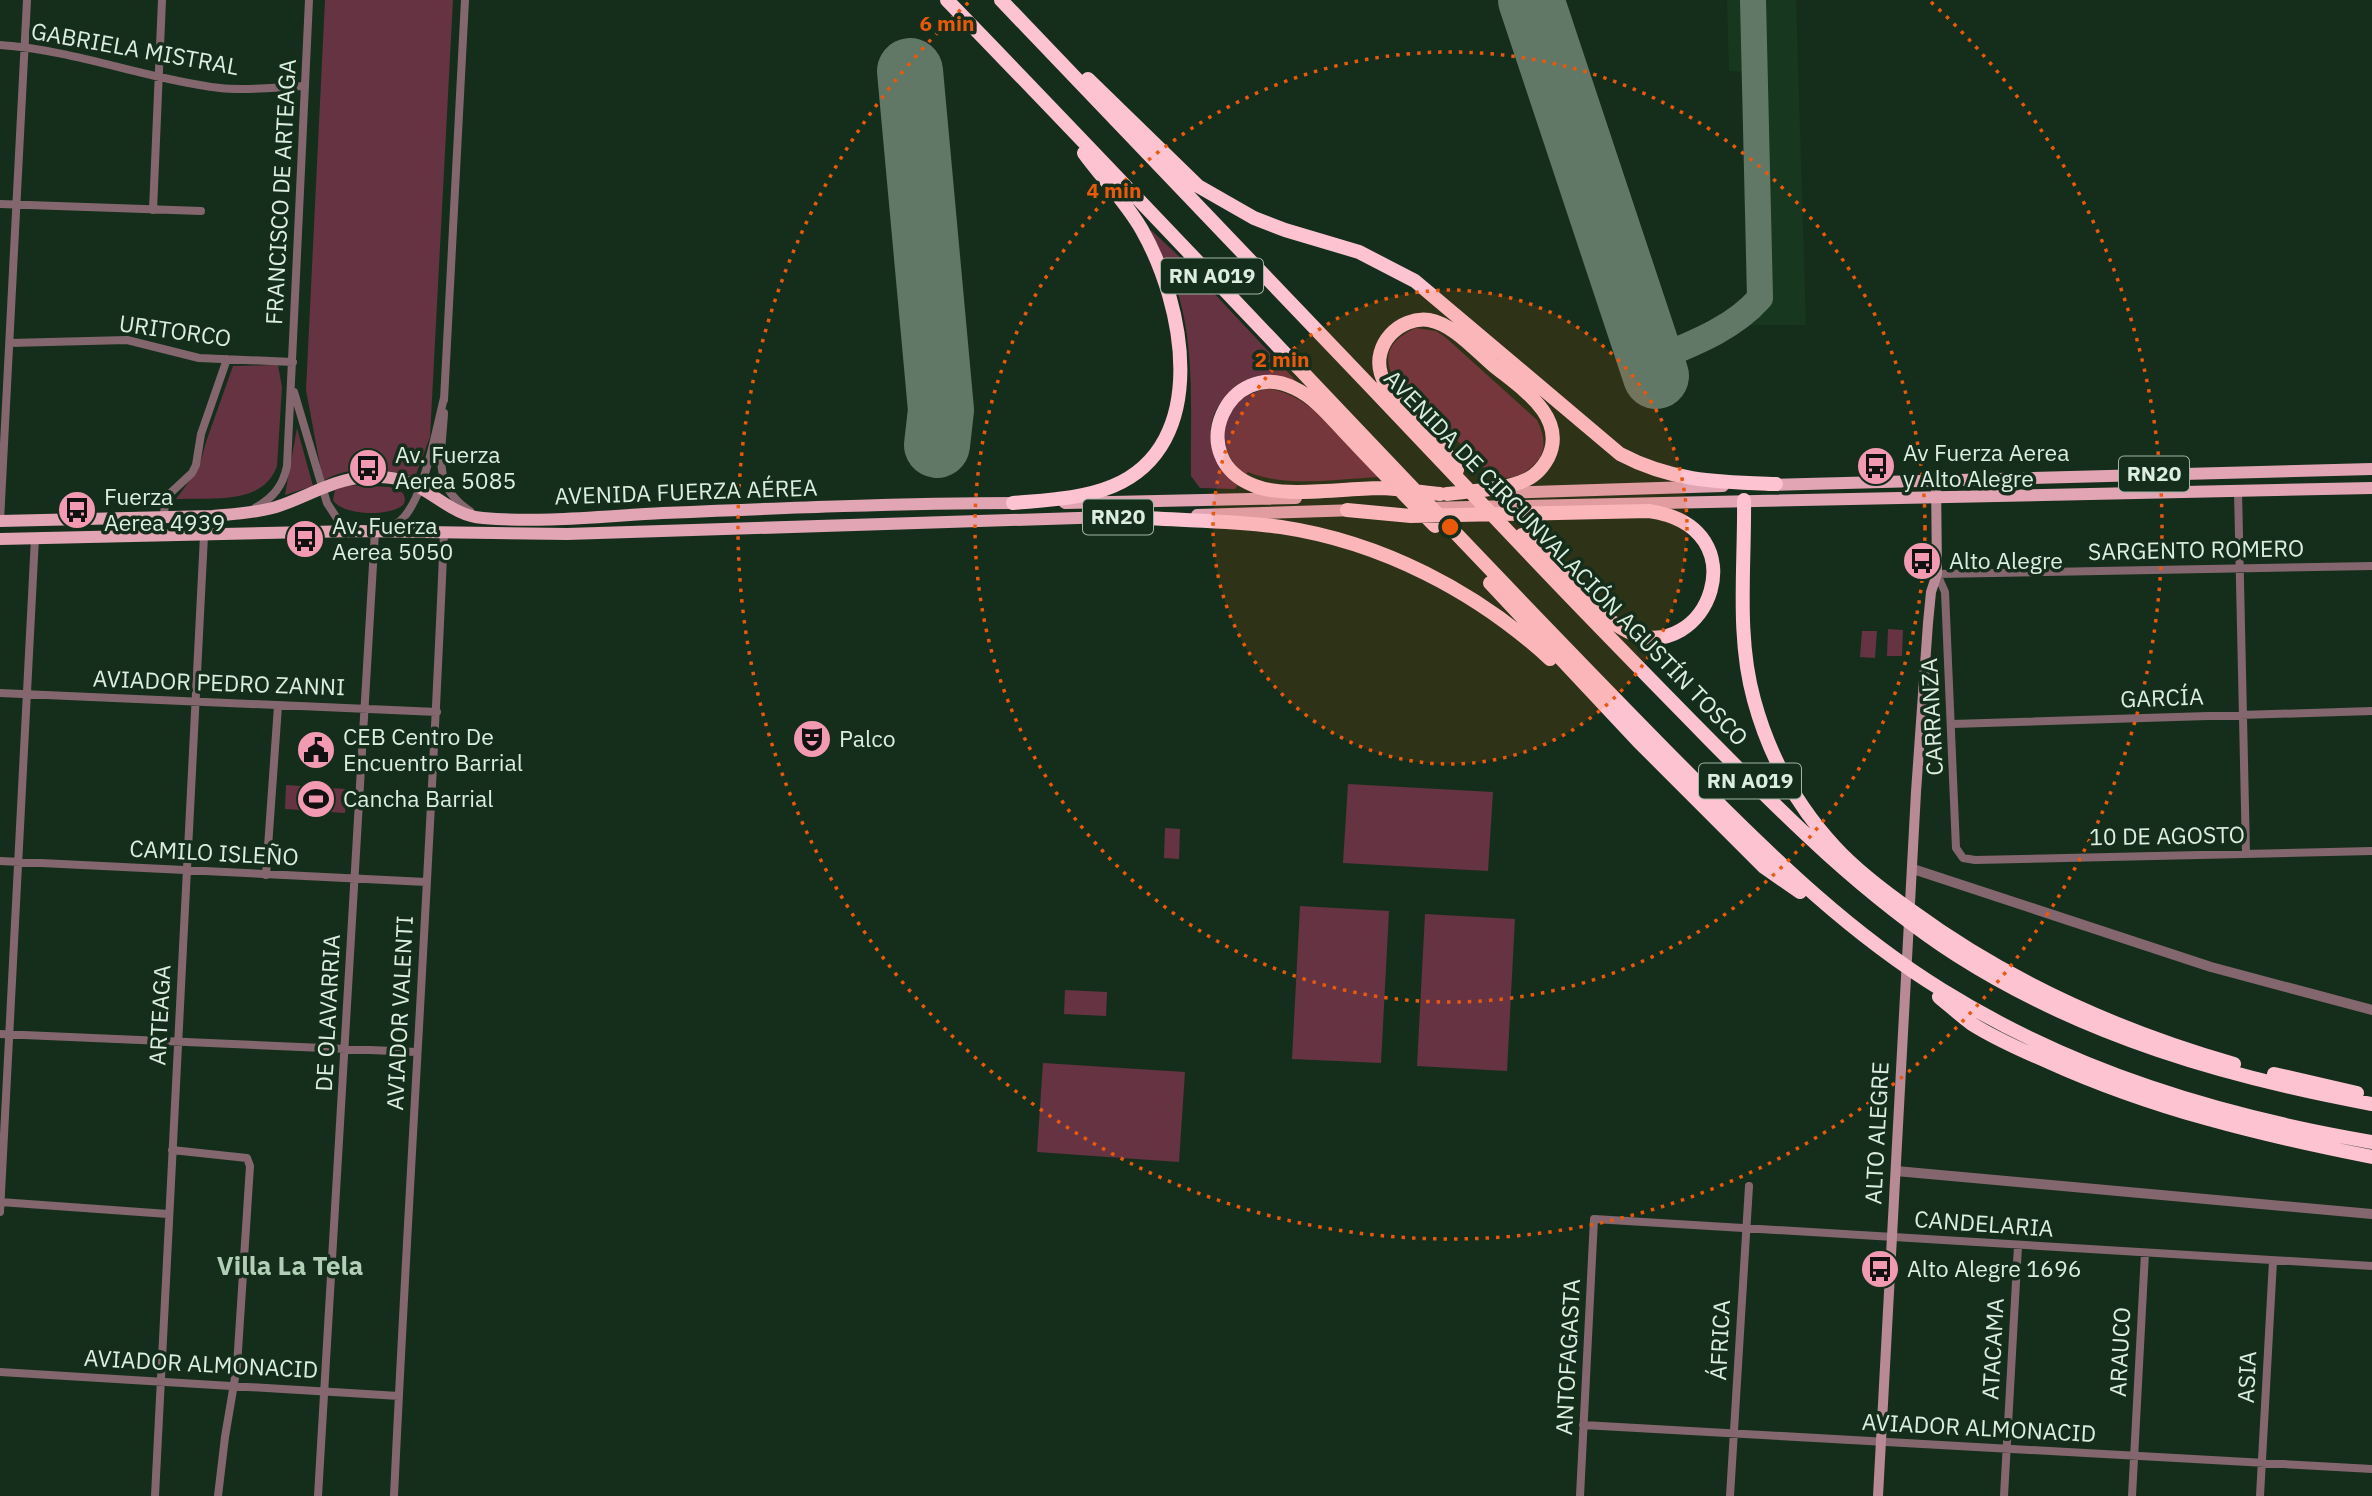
<svg xmlns="http://www.w3.org/2000/svg" width="2372" height="1496" font-family="'IBM Plex Sans',sans-serif">
  <style>
    .built { fill: #18371f }
    .green { fill: #663342 }
    .lines { fill: none; stroke-linecap: round; stroke-linejoin: round }
    .taxiway { stroke: #627867; stroke-width: 26 }
    .runway { stroke: #627867; stroke-width: 66 }
    .minor { stroke: #84676e; stroke-width: 8 }
    .tertiary { stroke: #84676e; stroke-width: 10 }
    .secondary { stroke: #b88a95; stroke-width: 10 }
    .primary { stroke: #e1a5b4; stroke-width: 12 }
    .motorway { stroke: #fdc3d1; stroke-width: 14 }
    .ring { fill: none; stroke: #e8590c; stroke-width: 3.5; stroke-dasharray: 3.5 7 }
    .labels { text-anchor: middle; stroke-width: 7; stroke-linejoin: round; paint-order: stroke }
    .shield { fill: #152e1b; stroke: #a1b4a5; stroke-width: 2 }
    .shield-label { font-size: 21px; font-weight: bold; fill: #ddede0 }
    .street-label { font-size: 23px; fill: #ddede0; stroke: #152e1b }
    .poi-label { font-size: 23px; fill: #ddede0; stroke: #152e1b; text-anchor: start }
    .quarter-label { font-size: 26px; font-weight: bold; fill: #b1cfb6; stroke: #152e1b }
    .centre { fill: #e8590c; stroke: #152e1b; stroke-width: 3.5 }
    .ring-label { font-size: 21px; text-anchor: middle; font-weight: bold; fill: #e8590c; stroke: #152e1b; stroke-width: 7; stroke-linejoin: round; paint-order: stroke }
  </style>
  <rect width="100%" height="100%" fill="#152e1b"/>
  <path class="built" d="M1727,0H1796L1806,325H1751L1744,72L1729,71Z"/>
  <path class="green" d="M325,0H453L430,437L415,477C385,469 352,464 323,481L306,390Z
    M1151,230L1183,260L1297,382C1225,357 1178,439 1238,485L1235,489L1200,488L1191,476C1190,414 1196,346 1176,287C1169,268 1160,251 1150,234Z
    M1416,328L1436,331L1445,337L1537,420C1548,442 1546,458 1525,472C1515,478 1505,480 1494,475C1487,473 1454,437 1446,429L1440,426L1436,430C1410,402 1355,354 1416,328Z
    M278,365L282,387L277,466C263,506 211,497 176,499L199,468L206,442L233,366Z
    M1270,389C1313,395 1350,447 1379,477C1337,479 1287,488 1248,472L1245,475C1208,444 1222,393 1270,389Z
    M297,428L313,486L285,495Z
    M346,485L390,487L403,493L405,499L404,504C392,517 342,516 333,500L335,490Z
    M1888,629L1903,630L1902,656H1887Z
    M1862,631H1877L1875,658L1860,657Z
    M1348,784L1493,792L1488,871L1343,863Z
    M286,785L346,789L345,813L285,809Z
    M1165,828L1180,829L1179,859L1164,858Z
    M1300,906L1389,911L1381,1063L1292,1059Z
    M1425,914L1515,919L1507,1071L1417,1066Z
    M1065,990L1107,992L1106,1016L1064,1014Z
    M1043,1063L1185,1072L1179,1162L1037,1152Z"/>
  <g class="lines">
    <path class="taxiway" d="M1651,361C1689,345 1732,330 1760,298L1753,0"/>
    <path class="runway" d="M1531,0L1656,376
      M910,71L941,410L937,445"/>
    <path class="minor" d="M0,45C75,50 146,79 220,88C248,91 277,87 305,86
      M0,204L201,211
      M153,210L162,0
      M10,343L127,340L199,358L293,362
      M294,392L327,503L338,520L353,530
      M444,400L465,0
      M444,413C442,453 431,486 470,511
      M2238,491L2246,853
      M255,508C273,498 283,486 287,466L309,0
      M164,517L165,498L192,473L196,465L201,434L227,359
      M0,521L27,0
      M2372,566L1937,574L1945,592L1956,848L1963,858L1975,860L2372,851
      M0,693L437,712
      M1952,724L2372,711
      M0,861L426,882
      M266,875L278,706
      M0,1034L416,1052
      M172,1150L247,1158L250,1166L237,1366L225,1437L218,1496
      M0,1202L168,1214
      M0,1212L35,538
      M0,1372L399,1396
      M1583,1425L2372,1469
      M155,1496L204,536
      M318,1496L375,531C384,529 393,527 400,521C424,501 436,429 444,398
      M394,1496C409,1174 431,853 444,531
      M1580,1496L1594,1219L2372,1266
      M1730,1496L1749,1186
      M2004,1496L2018,1246
      M2132,1496L2145,1253
      M2260,1496L2273,1261"/>
    <path class="tertiary" d="M1913,869L2211,967L2372,1010
      M1896,1171L2372,1214"/>
    <path class="secondary" d="M1878,1496L1916,792L1928,623L1931,592L1937,574L1936,479"/>
    <path class="primary" d="M1769,485L2372,469
      M1496,493L1723,486
      M1065,503L1296,498
      M1424,508L2372,488
      M1197,515L1357,510
      M0,521L213,516C234,514 256,513 276,507C307,497 333,479 366,477C385,476 406,479 422,489C443,501 458,516 483,518C542,523 604,516 663,513C783,508 903,503 1023,503
      M0,539L355,531L567,534L1140,516"/>
    <path class="motorway" d="M947,0C1145,204 1339,412 1536,617C1590,673 1644,729 1700,785C1775,860 1851,934 1942,990C2074,1072 2220,1116 2372,1142
      M1001,0C1180,186 1359,374 1537,562C1593,621 1650,679 1707,737C1785,816 1864,895 1958,956C2084,1036 2226,1077 2372,1104
      M1088,79L1198,186L1254,218L1285,230L1359,252L1415,281L1620,454C1673,482 1719,482 1776,484
      M1447,494C1469,491 1500,490 1521,482C1533,478 1542,469 1548,458C1568,417 1521,388 1494,366C1476,351 1453,324 1429,320C1399,316 1372,345 1381,374C1390,404 1423,425 1442,448C1448,454 1452,463 1457,470
      M1744,500C1745,566 1736,636 1754,700C1769,755 1796,805 1835,847C1857,871 1885,892 1912,911C2009,982 2119,1031 2234,1064
      M1013,503C1046,500 1082,499 1113,486C1212,444 1184,304 1142,230C1126,202 1103,179 1084,153
      M1347,510L1411,516L1649,511C1762,527 1707,667 1629,632C1609,623 1595,606 1580,591C1561,571 1543,552 1522,535
      M1133,517C1182,521 1232,520 1281,527C1381,542 1476,591 1550,659
      M1435,526C1408,498 1380,470 1353,441C1335,423 1318,399 1294,388C1229,356 1181,458 1255,486C1284,498 1348,488 1382,488C1401,489 1421,492 1440,494
      M1490,583L1638,741L1764,867L1800,892
      M1939,997C1950,1006 1961,1016 1972,1024C1996,1039 2023,1051 2049,1062C2153,1109 2261,1135 2372,1157
      M2274,1074L2357,1093"/>
  </g>
  <circle cx="1450" cy="527" r="237" fill="#e8590c" fill-opacity=".12"/>
  <g class="ring">
    <circle cx="1450" cy="527" r="237"/>
    <circle cx="1450" cy="527" r="475"/>
    <path d="M1931 2A712 712 0 1 1 969 2"/>
  </g>
  <defs>
    <symbol id="bus-disc" viewBox="-11 -11 22 22"><circle r="9.5" fill="#f19ab1" stroke="#152e1b"/><path d="M-5-6H5V4H4V6H2V4H-2V6H-4V4H-5ZM-3.5-4V0h7V-4ZM-3.5 1.2v1.5H-2V1.2ZM2 1.2v1.5H3.5V1.2Z" fill="#111"/></symbol>
    <symbol id="theatre-disc" viewBox="-11 -11 22 22"><circle r="9.5" fill="#f19ab1" stroke="#152e1b"/><path d="M-5-5.5Q0-4 5-5.5V0Q5 5 0 6Q-5 5-5 0ZM-3.3-2.5H-1v1.5H-3.3ZM1-2.5H3.3v1.5H1ZM-2.8 1Q0 5.5 2.8 1Z" fill="#111"/></symbol>
    <symbol id="civic-disc" viewBox="-11 -11 22 22"><circle r="9.5" fill="#f19ab1" stroke="#152e1b"/><path d="M-.6-6.5H3V-4.5H.6V-3L4-1V1h2V6H-6V1h2V-1L-.6-3ZM-1.2 2.5V6h2.4V2.5Z" fill="#111"/></symbol>
    <symbol id="stadium-disc" viewBox="-11 -11 22 22"><circle r="9.5" fill="#f19ab1" stroke="#152e1b"/><path d="M0-5a6.5 5 0 1 0 0 10a6.5 5 0 1 0 0-10ZM-3.5-1.8h7v3.6h-7Z" fill="#111"/></symbol>
  </defs>
  <g fill-rule="evenodd">
    <use href="#bus-disc" x="1854" y="444" width="44" height="44"/>
    <use href="#bus-disc" x="346" y="446" width="44" height="44"/>
    <use href="#bus-disc" x="55" y="488" width="44" height="44"/>
    <use href="#bus-disc" x="283" y="517" width="44" height="44"/>
    <use href="#bus-disc" x="1900" y="539" width="44" height="44"/>
    <use href="#theatre-disc" x="790" y="717" width="44" height="44"/>
    <use href="#civic-disc" x="294" y="728" width="44" height="44"/>
    <use href="#stadium-disc" x="294" y="777" width="44" height="44"/>
    <use href="#bus-disc" x="1858" y="1247" width="44" height="44"/>
  </g>
  <g class="labels">
    <g class="shield">
      <rect x="1161" y="258.5" width="102" height="35" rx="5"/>
      <rect x="2119" y="456.5" width="70" height="35" rx="5"/>
      <rect x="1083" y="499.5" width="70" height="35" rx="5"/>
      <rect x="1699" y="763.5" width="102" height="35" rx="5"/>
    </g>
    <g class="shield-label">
      <text x="1212" y="283">RN A019</text>
      <text x="2154" y="481">RN20</text>
      <text x="1118" y="524">RN20</text>
      <text x="1750" y="788">RN A019</text>
    </g>
    <g class="street-label">
      <text transform="translate(135 49) rotate(10)" y="8">GABRIELA MISTRAL</text>
      <text transform="translate(281 192) rotate(-87)" y="8">FRANCISCO DE ARTEAGA</text>
      <text transform="translate(175 331) rotate(8)" y="8">URITORCO</text>
      <text transform="translate(686 492) rotate(-2)" y="8">AVENIDA FUERZA AÉREA</text>
      <text transform="translate(2196 550) rotate(-1)" y="8">SARGENTO ROMERO</text>
      <text transform="translate(1566 558) rotate(46)" y="8">AVENIDA DE CIRCUNVALACIÓN AGUSTÍN TOSCO</text>
      <text transform="translate(219 683) rotate(2)" y="8">AVIADOR PEDRO ZANNI</text>
      <text transform="translate(2162 698) rotate(-2)" y="8">GARCÍA</text>
      <text transform="translate(1932 717) rotate(-93)" y="8">CARRANZA</text>
      <text transform="translate(2167 836) rotate(-1)" y="8">10 DE AGOSTO</text>
      <text transform="translate(214 853) rotate(3)" y="8">CAMILO ISLEÑO</text>
      <text transform="translate(328 1013) rotate(-87)" y="8">DE OLAVARRIA</text>
      <text transform="translate(400 1013) rotate(-87)" y="8">AVIADOR VALENTI</text>
      <text transform="translate(160 1015) rotate(-87)" y="8">ARTEAGA</text>
      <text transform="translate(1877 1133) rotate(-87)" y="8">ALTO ALEGRE</text>
      <text transform="translate(1984 1224) rotate(4)" y="8">CANDELARIA</text>
      <text transform="translate(1720 1340) rotate(-87)" y="8">ÁFRICA</text>
      <text transform="translate(1993 1349) rotate(-87)" y="8">ATACAMA</text>
      <text transform="translate(2120 1352) rotate(-87)" y="8">ARAUCO</text>
      <text transform="translate(1568 1357) rotate(-87)" y="8">ANTOFAGASTA</text>
      <text transform="translate(201 1364) rotate(3)" y="8">AVIADOR ALMONACID</text>
      <text transform="translate(2247 1377) rotate(-87)" y="8">ASIA</text>
      <text transform="translate(1979 1428) rotate(3)" y="8">AVIADOR ALMONACID</text>
    </g>
    <g class="poi-label">
      <text x="1903" y="461">Av Fuerza Aerea<tspan x="1903" dy="26">y Alto Alegre</tspan></text>
      <text x="395" y="463">Av. Fuerza<tspan x="395" dy="26">Aerea 5085</tspan></text>
      <text x="104" y="505">Fuerza<tspan x="104" dy="26">Aerea 4939</tspan></text>
      <text x="332" y="534">Av. Fuerza<tspan x="332" dy="26">Aerea 5050</tspan></text>
      <text x="1949" y="569">Alto Alegre</text>
      <text x="343" y="745">CEB Centro De<tspan x="343" dy="26">Encuentro Barrial</tspan></text>
      <text x="839" y="747">Palco</text>
      <text x="343" y="807">Cancha Barrial</text>
      <text x="1907" y="1277">Alto Alegre 1696</text>
    </g>
    <g class="quarter-label">
      <text x="290" y="1275">Villa La Tela</text>
    </g>
  </g>
  <circle cx="1450" cy="527" r="10" class="centre"/>
  <g class="ring-label">
    <text x="947" y="31">6 min</text>
    <text x="1114" y="198">4 min</text>
    <text x="1282" y="367">2 min</text>
  </g>
</svg>
